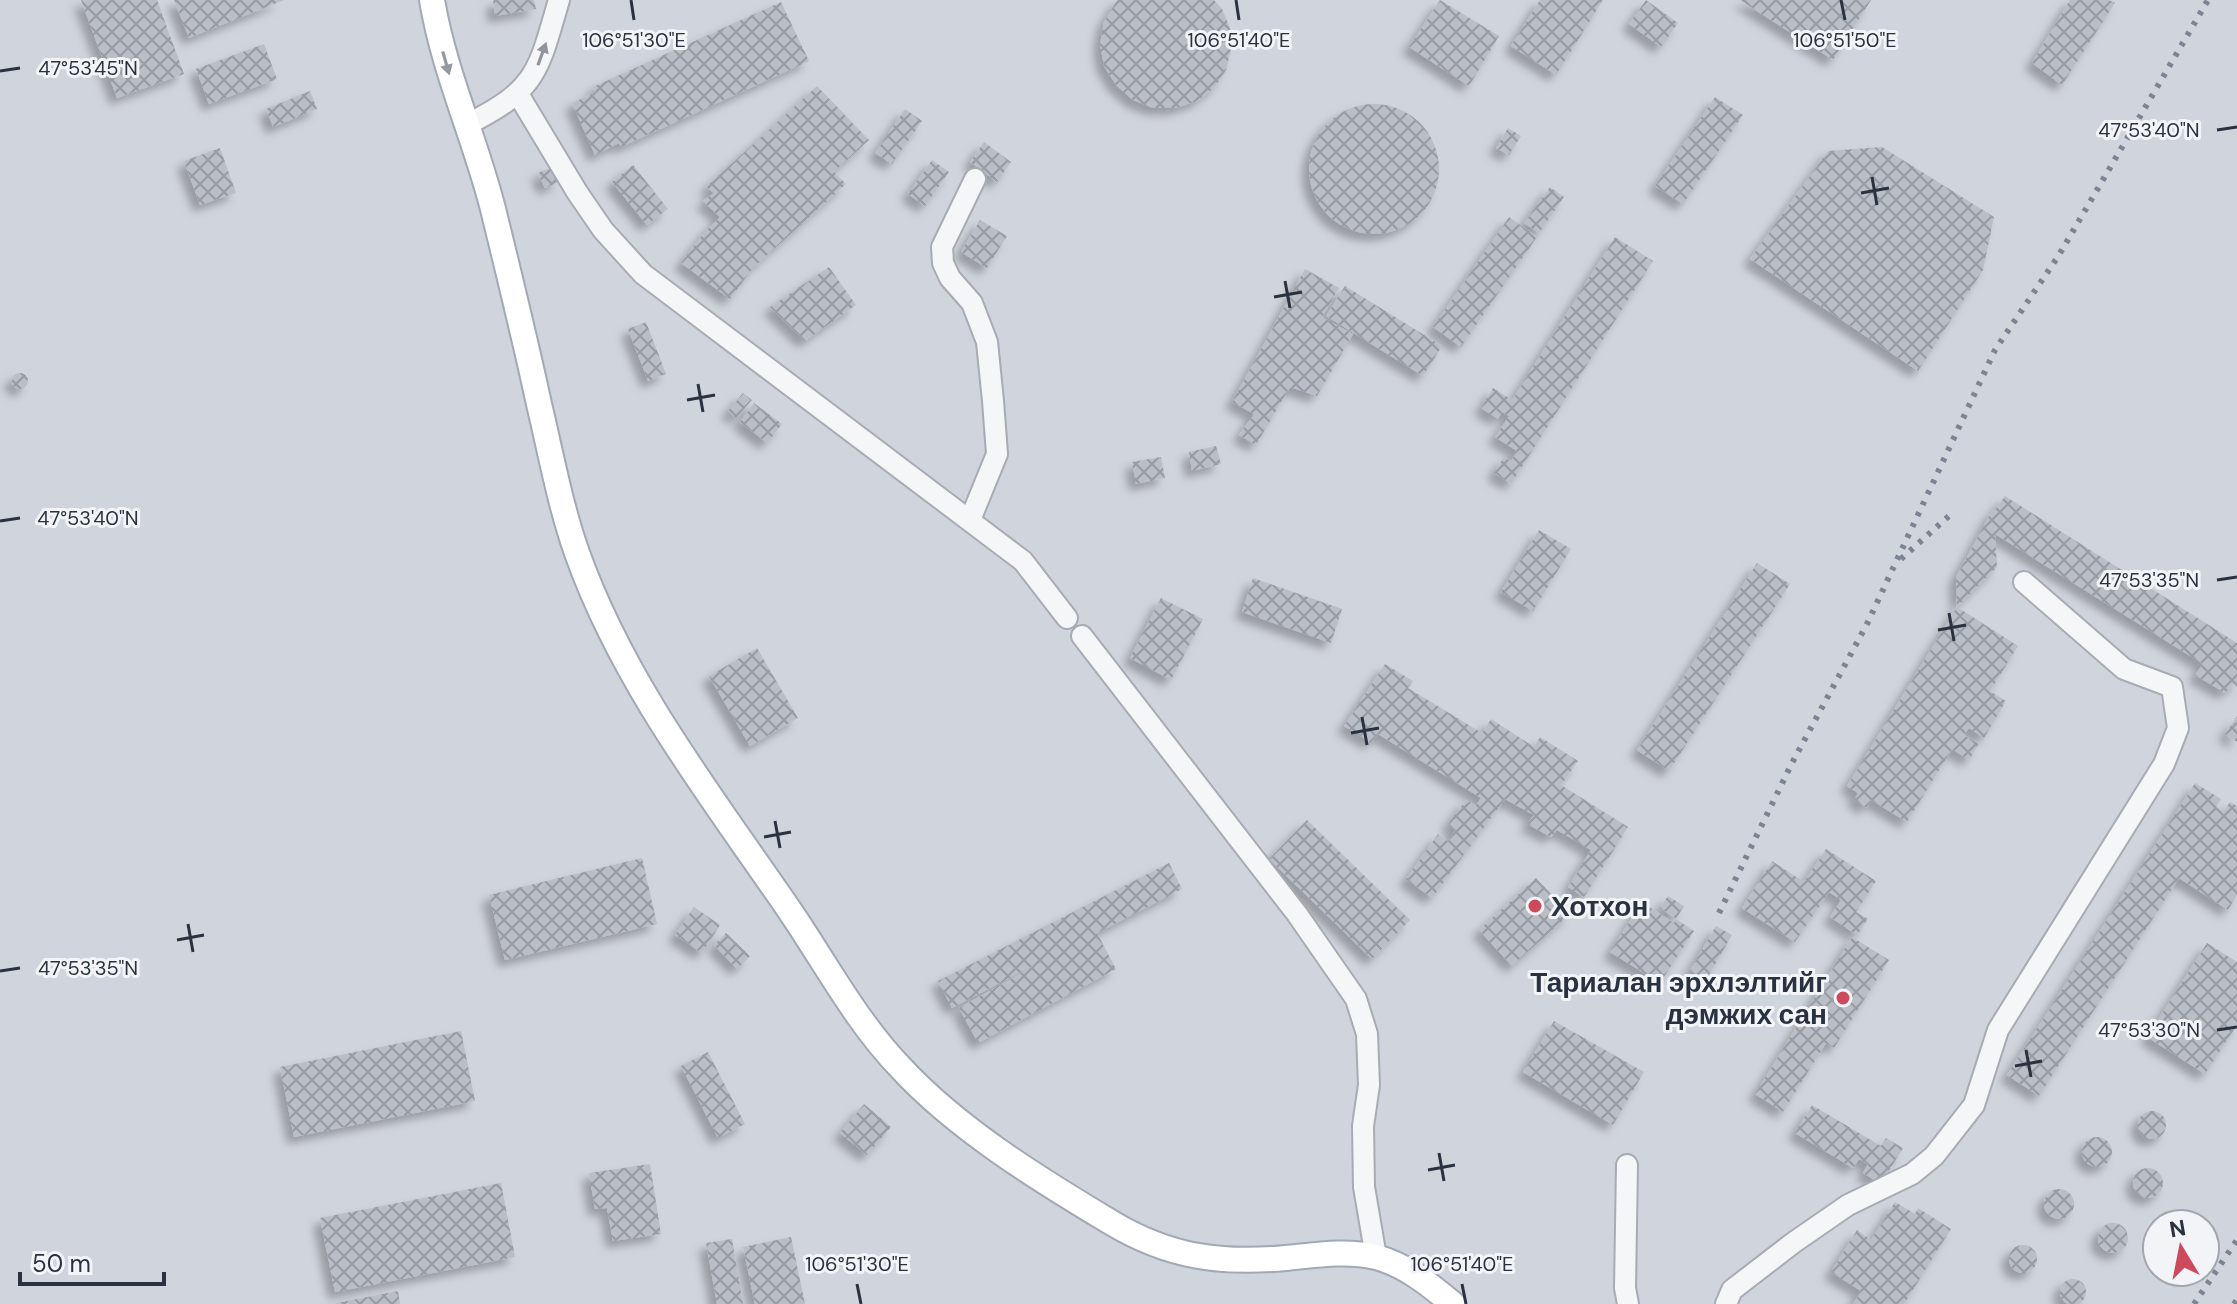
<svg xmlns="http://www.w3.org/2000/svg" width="2237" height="1304" font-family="'DM Sans',sans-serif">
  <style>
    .built { fill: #d0d4dc; fill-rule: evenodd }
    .building { fill: url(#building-cross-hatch); filter: url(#shadow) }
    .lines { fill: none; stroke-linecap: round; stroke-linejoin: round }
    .minor-casing { stroke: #a7acb4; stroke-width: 24 }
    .major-casing { stroke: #a1a9b6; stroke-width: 28 }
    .minor { stroke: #f5f6f8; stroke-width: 20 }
    .major { stroke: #fff; stroke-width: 24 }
    .rail { stroke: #7c8493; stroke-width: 6; stroke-dasharray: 4 8; stroke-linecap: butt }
    .oneway { fill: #90949d }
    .oneway2 { fill: #9498a0 }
    .ticks { fill: none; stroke: #2a3242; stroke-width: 3 }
    .poi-dot { fill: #cc4a5b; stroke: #f2f4f7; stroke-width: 3 }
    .labels { text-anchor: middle; stroke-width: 6; stroke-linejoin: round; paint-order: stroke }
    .poi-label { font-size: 28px; font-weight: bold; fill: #2a3242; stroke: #f2f4f7; text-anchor: start }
    .ticks-label { font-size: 20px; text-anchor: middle; fill: #2a3242; stroke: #f2f4f7; stroke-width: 6; stroke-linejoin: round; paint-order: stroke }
  </style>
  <defs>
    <pattern id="building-cross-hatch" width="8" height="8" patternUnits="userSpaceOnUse" patternTransform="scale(2)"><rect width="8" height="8" fill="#b9bec7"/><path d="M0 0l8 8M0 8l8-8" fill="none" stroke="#979ba3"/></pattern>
    <filter id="shadow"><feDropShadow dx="-7" dy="7" stdDeviation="4" flood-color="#0004"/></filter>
  </defs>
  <rect width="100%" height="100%" fill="#e2e5ea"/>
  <path class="built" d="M0,0H2237V1304H0ZM2157,1224H2205V1272H2157Z"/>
  <path class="building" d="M81,0H157L184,74L117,98Z
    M174,0H284L189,38Z
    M493,0H534L536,9L495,16Z
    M1117,0H1214L1222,9L1230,28L1231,49L1226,70L1215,87L1197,101L1176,108H1153L1133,100L1116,85L1104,66L1100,44L1104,22Z
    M1440,0L1499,36L1469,86L1409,47Z
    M1540,0H1603L1556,75L1511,46Z
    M1646,0L1678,23L1661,47L1629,24Z
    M1740,0H1871L1833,60Z
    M2070,0H2109L2115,3L2062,85L2032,63Z
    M781,2L809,61L621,147L619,143L595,155L572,103L596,92L593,87Z
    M264,44L277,79L209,104L196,69Z
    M817,86L869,140L834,172L846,184L753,268L730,299L681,263L705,232L720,217L703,201L714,193L706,187Z
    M310,91L317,109L273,127L266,109Z
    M1715,97L1743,115L1683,204L1655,186Z
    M1309 169a65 65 0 1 1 130 0a65 65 0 1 1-130 0Z
    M905,109L922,121L892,164L875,153Z
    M1508,128L1521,136L1509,155L1496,148Z
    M984,142L1011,162L997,182L970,162Z
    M1882,147L1994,217L1983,270L1918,371L1750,259L1828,151Z
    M220,148L236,193L200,205L184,161Z
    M932,160L949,172L925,206L908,194Z
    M633,165L668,209L647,225L612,182Z
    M553,167L559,182L545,188L538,173Z
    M1550,187L1564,197L1539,233L1524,223Z
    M1509,217L1537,237L1461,347L1433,327Z
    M980,220L1007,236L987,268L961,252Z
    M1615,237L1653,261L1511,484L1494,473L1504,457L1511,461L1517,451L1495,437L1509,416L1502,412L1498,419L1481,408L1493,388L1512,400Z
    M829,267L856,305L805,341L770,307Z
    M1305,269L1339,288L1322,317L1353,334L1317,396L1290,387L1256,445L1239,435L1254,414L1232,402Z
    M1345,286L1442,346L1423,376L1326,316Z
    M646,322L666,374L648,381L628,329Z
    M12 381a8 8 0 1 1 16 0a8 8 0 1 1-16 0Z
    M743,393L752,400L736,418L728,411Z
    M754,403L782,424L767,443L740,422Z
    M1216,446L1221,464L1192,471L1189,452Z
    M1161,457L1165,478L1136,484L1132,462Z
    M2005,496L2237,643V687L2233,684L2225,693L2195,675L2203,664L1995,534L1997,567L1957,607L1956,577L1993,509V513Z
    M1539,530L1571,549L1533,611L1501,592Z
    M1757,563L1790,584L1669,771L1637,750Z
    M1253,578L1342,609L1331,643L1242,612Z
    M1161,598L1203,619L1171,680L1130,658Z
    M1957,607L2018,646L1990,691L2006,701L1984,738L1969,728L1964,735L1979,744L1969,760L1952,749L1907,822L1871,800L1867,808L1854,800L1858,793L1847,786Z
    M757,648L798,718L750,746L709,676Z
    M1385,664L1413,681L1408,688L1482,733L1491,719L1534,747L1540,737L1578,761L1561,785L1628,827L1584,897L1568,887L1591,850L1557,830L1551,837L1527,824L1534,815L1505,799L1432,898L1406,879L1438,834L1448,841L1455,831L1448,824L1466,800L1476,805L1481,798L1378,734L1371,743L1344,726Z
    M2237,716V742L2225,734Z
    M2195,783L2221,799L2216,807L2223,812L2230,802L2237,806V895L2228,910L2179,878L2039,1096L2007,1075Z
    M1307,820L1410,920L1372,959L1269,859Z
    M1826,849L1876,881L1856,912L1868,919L1857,935L1830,917L1841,900L1829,892L1795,942L1742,908L1772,861L1804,882Z
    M642,858L657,924L505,960L489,895Z
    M1169,863L1182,889L1097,933L1116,969L978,1043L959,1008L1048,958L952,1008L938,981Z
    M1536,878L1570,914L1512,966L1479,930Z
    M1668,896L1684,906L1676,919L1660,908Z
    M1642,902L1674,923L1676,919L1694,931L1660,983L1610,952Z
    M694,907L720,925L702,953L675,935Z
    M1716,926L1732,935L1706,980L1690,970Z
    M726,933L750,956L737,969L714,945Z
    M1852,937L1889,960L1834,1048L1826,1043L1783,1112L1755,1094Z
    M2207,943L2237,962V1025L2205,1074L2147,1037Z
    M1554,1021L1644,1072L1613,1125L1523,1072Z
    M461,1031L475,1101L294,1137L280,1067Z
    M708,1052L745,1124L718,1138L681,1066Z
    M864,1104L891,1127L867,1155L840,1133Z
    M1812,1105L1881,1146L1886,1138L1903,1148L1881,1184L1863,1173L1868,1164L1859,1159L1853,1168L1795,1133Z
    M2138 1125a14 14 0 1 1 28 0a14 14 0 1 1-28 0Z
    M2082 1152a15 15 0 1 1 30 0a15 15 0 1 1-30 0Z
    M650,1164L661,1234L613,1241L607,1208L595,1209L589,1173Z
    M2133 1183a15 15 0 1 1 30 0a15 15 0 1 1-30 0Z
    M501,1183L515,1257L335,1292L320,1218Z
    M2044 1204a15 15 0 1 1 30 0a15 15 0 1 1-30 0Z
    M1895,1202L1915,1214L1918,1208L1951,1229L1904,1304H1853L1861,1291L1831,1272L1857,1230L1871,1240Z
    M2098 1238a15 15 0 1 1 30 0a15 15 0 1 1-30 0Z
    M791,1237L805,1304H755L743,1247Z
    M732,1239L743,1304H717L706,1243Z
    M2009 1259a14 14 0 1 1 28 0a14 14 0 1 1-28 0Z
    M2060 1292a13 13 0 1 1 26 0a13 13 0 1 1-26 0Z
    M398,1291L400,1304H336V1303Z"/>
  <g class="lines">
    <defs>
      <path id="minor" d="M518,94L577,192L603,230L643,274L1023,561L1067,618
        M468,124C538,89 538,71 559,0
        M970,520L997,454L993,401L987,342L972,303L950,278L943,263L942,247L975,179
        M1082,636L1297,914L1356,999L1367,1034L1369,1085L1363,1126L1364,1187L1376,1257
        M1627,1165L1625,1288L1628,1304
        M1726,1304L1732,1290L1793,1243L1848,1205L1912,1174L1934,1156L1974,1105L1998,1030L2164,764L2178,728L2172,687L2124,669L2024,582"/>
      <path id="major" d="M432,0C444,72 475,138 493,209C509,274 525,339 539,404C551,454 560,505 577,553C624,685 712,797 790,911C826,964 856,1021 900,1067C957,1129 1040,1180 1112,1223C1169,1257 1220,1264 1286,1258C1316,1255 1346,1250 1376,1257C1406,1265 1430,1285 1453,1304"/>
    </defs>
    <use href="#minor" class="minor-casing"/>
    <use href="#major" class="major-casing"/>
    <use href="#minor" class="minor"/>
    <use href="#major" class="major"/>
    <path class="rail" d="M1901,559L1950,515
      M1719,913L1792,763L1867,624L1995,350L2059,255L2208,0
      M2194,1304L2237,1240
      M2234,1304L2237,1300"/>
  </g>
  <defs><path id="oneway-solid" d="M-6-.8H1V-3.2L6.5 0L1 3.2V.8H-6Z" transform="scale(2)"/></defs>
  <use class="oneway" href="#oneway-solid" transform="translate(542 54) rotate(-70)"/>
  <use class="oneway2" href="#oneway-solid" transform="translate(446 63) rotate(74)"/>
  <path class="ticks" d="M631,0L634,20M1236,0L1239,20M1841,0L1845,20M0,71L20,68M2217,130L2237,127M1872,177L1877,205M1861,193L1889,188M1285,281L1290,308M1274,297L1302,292M698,384L703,412M687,400L715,395M0,521L20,518M2217,580L2237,577M1949,613L1954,641M1938,630L1966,625M1362,717L1367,745M1351,733L1379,728M775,821L780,848M764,837L791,832M188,924L193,952M177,940L204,935M0,971L20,968M2217,1030L2237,1027M2026,1050L2031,1077M2015,1066L2042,1061M1439,1153L1444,1181M1428,1170L1455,1165M857,1284L861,1304M1462,1284L1466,1304"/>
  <g class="poi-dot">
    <circle cx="1535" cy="906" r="8"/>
    <circle cx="1843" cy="998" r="8"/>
  </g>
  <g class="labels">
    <g class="poi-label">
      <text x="1551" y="916">Хотхон</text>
      <text x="1827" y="992" text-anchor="end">Тариалан эрхлэлтийг<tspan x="1827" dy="32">дэмжих сан</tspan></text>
    </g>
  </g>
  <g class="ticks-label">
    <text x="634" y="47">106°51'30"E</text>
    <text x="1239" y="47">106°51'40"E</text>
    <text x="1845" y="47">106°51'50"E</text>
    <text x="88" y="75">47°53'45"N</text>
    <text x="2149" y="137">47°53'40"N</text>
    <text x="88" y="525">47°53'40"N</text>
    <text x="2149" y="587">47°53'35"N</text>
    <text x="88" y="975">47°53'35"N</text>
    <text x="2149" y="1037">47°53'30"N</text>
    <text x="857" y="1271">106°51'30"E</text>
    <text x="1462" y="1271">106°51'40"E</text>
  </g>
  <g transform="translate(2181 1248) rotate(350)"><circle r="38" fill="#f2f4f7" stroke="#a2a6af" stroke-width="2"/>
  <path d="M0-6L14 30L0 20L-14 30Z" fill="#cc4a5b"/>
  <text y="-12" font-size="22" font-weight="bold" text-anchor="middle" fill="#2a3242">N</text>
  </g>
  <path d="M20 1272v12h144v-12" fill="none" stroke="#2a3242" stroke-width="4"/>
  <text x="32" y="1272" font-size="24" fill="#2a3242" stroke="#f2f4f7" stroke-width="6" paint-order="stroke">50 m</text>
</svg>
